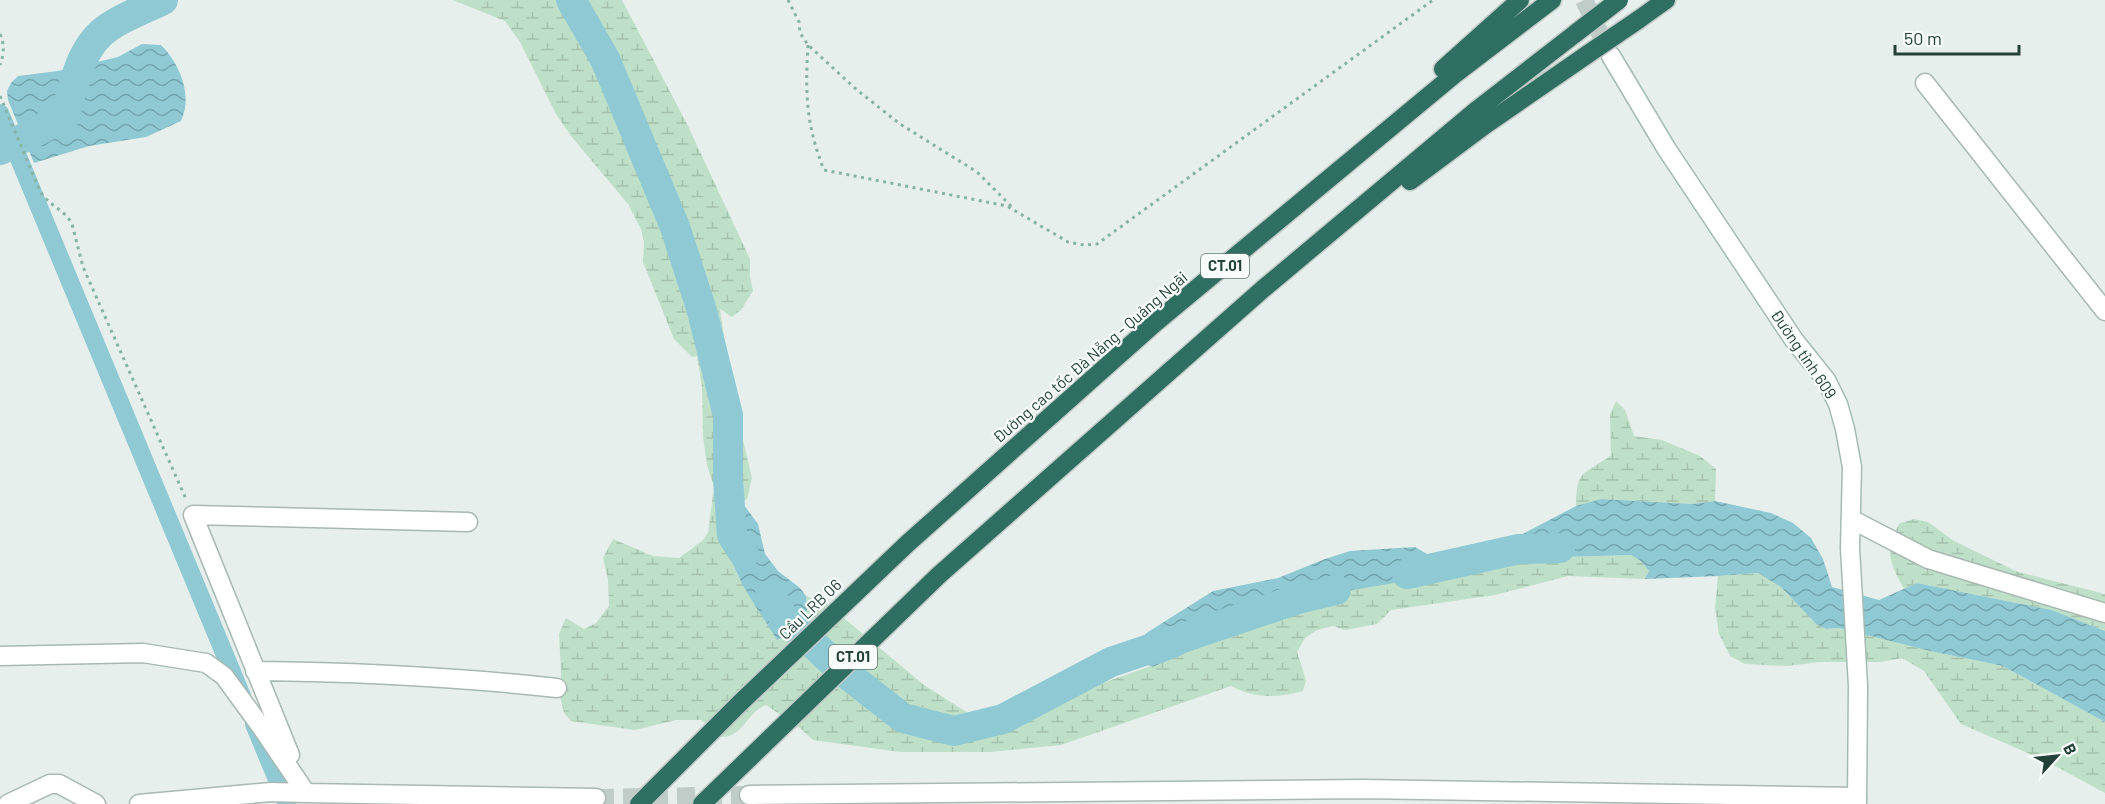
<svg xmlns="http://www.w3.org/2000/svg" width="2105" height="804" font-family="Barlow,sans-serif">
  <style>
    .wetland { fill: url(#wetland-marsh) }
    .water { fill: url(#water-waves) }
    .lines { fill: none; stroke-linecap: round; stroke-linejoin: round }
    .canal { stroke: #8ec9d4; stroke-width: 18 }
    .river { stroke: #8ec9d4; stroke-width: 30 }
    .minor-tunnel { stroke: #bfccc8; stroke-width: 18; stroke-dasharray: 18 9; stroke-linecap: butt }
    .secondary-tunnel { stroke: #bfccc8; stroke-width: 18; stroke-dasharray: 18 9; stroke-linecap: butt }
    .minor-casing { stroke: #a8b8b2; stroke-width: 21 }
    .secondary-casing { stroke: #a4bbb3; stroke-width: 21 }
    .motorway-casing { stroke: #c2cac8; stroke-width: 21 }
    .path { stroke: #86b3a5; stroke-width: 3; stroke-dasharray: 3 4.5; stroke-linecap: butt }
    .minor { stroke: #fff; stroke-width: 18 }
    .secondary { stroke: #fff; stroke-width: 18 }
    .motorway { stroke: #2f6f62; stroke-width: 18 }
    .motorway-bridge-casing { stroke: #c2cac8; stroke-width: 21; stroke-linecap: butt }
    .motorway-bridge { stroke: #2f6f62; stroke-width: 18 }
    .labels { text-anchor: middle; stroke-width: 4.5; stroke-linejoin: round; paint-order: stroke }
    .shield { fill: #f7fbf9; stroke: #637a73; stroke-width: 1.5 }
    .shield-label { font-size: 15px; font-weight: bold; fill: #24423a }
    .street-label { font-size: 16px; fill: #24423a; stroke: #f7fbf9 }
  </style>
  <defs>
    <pattern id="wetland-marsh" width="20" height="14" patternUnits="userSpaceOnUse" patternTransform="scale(1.5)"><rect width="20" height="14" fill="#bfe0c8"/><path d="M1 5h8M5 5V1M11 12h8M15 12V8" fill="none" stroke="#a4c1ad"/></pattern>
    <pattern id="water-waves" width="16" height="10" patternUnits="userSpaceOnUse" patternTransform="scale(1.5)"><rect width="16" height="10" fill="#8ec9d4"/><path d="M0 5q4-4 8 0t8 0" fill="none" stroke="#74a5ad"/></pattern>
  </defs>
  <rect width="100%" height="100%" fill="#e6efeb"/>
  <path class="wetland" d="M453,0H622L688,126L750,259V276L753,291L741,310L732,317L720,309L734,402L752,478L747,499L735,506L727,540L737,574L764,617L807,611L806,596L827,604L924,685L968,713L1003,719L978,732L1080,691L1182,655L1260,606L1529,558L1632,555L1641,561L1649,571L1645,579L1568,576L1495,595L1391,610L1377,624L1345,630L1333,626L1317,630L1305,638L1297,652L1306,680L1303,691C1278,698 1255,699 1231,686L1061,745L991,752H900L813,740L800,728L766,705C747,712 742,739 720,737L716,730L701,720H676L635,730L571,721L564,713L560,696L561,671L559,634L566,618L584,629L596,623L609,606L608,580L603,558L613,539L653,556L679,558L702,541L708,533L714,487L707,465L703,437L702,387L697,356L692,357L674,339L643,262L644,242L641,229L628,204L571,136L556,114L520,42L505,21Z
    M1616,401L1625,410L1634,436L1662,440L1700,456L1716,469L1715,501L1692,504L1601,499L1576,506C1576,467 1586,475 1611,455L1610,415Z
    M1914,519L1928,522L1954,541L2018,572L2105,594V631L2052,610L1917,583L1904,589C1890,563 1883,550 1900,523Z
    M1758,573L1781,587L1816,624L1826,629L1839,628L1930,651L2003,666L2105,722V793L2046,761L1961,724L1924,671L1902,658L1880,662H1820L1787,666L1745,664L1730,656L1719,634L1715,608L1718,576Z"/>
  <path class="water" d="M142,44L161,45C180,64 193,95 181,121L146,137L89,146L34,163L8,100L7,91L11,83L18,76L58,71L118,57Z
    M1601,499L1692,504L1715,501L1771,513L1793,523L1811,538L1823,559L1832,587L1879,600L1917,583L2052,610L2105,631V722L2003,666L1930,651L1839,628L1826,629L1816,624L1781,587L1758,573L1718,576L1645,579L1649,571L1641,561L1631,555L1529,558L1519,549V536L1576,506Z
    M737,503L744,505L758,524L765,554L778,571L800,588L806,596L807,611L784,636L777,640C759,610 724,566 727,529C727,521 732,511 737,503Z
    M1415,547L1446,565L1452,573L1260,606L1182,655L1152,667L1130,656L1131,646L1148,632L1213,591L1278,578L1325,559L1350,551Z"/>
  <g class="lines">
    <path class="canal" d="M0,113L242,696
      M254,724L287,804"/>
    <path class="river" d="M571,0L605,59L675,227L702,311L728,415V479L732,535L744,554
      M24,138L65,116C74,85 80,46 109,27C125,16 145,9 163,0
      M0,150L12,144
      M1407,574L1519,549L1560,548
      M770,595L783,616L840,669L903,718L954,731L1003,719L1111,662L1298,599L1336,590"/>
    <path class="minor-tunnel" d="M596,798L749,795"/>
    <path class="secondary-tunnel" d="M1584,0L1611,56"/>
    <defs>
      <path id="minor" d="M1925,83L2105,311
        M1851,519L1928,559L2105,613
        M0,656L143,653L206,663L224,676L262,728L306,793L596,798
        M255,671C356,672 457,677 557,688
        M290,755L193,515L468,522
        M749,795L1362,789L1857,797
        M8,804L50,784H59L96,804
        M139,804L271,792L306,793"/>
      <path id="secondary" d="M1611,56L1666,148L1794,340L1826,380L1838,404L1845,429L1852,467L1850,548L1858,686L1857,804"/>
      <path id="motorway" d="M1638,20L1666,0
        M1443,69L1520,0
        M1410,181L1485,125L1588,54
        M639,804L739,704L908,543L1155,323L1455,74L1552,0
        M702,804L939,575L1263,289L1478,109L1576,33"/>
    </defs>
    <use href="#minor" class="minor-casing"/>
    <use href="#secondary" class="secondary-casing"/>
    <use href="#motorway" class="motorway-casing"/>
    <path class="path" d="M788,0L799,22L800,33L808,45L857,90L900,124L977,172L1013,208
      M0,34C5,46 4,53 0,65
      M808,45C805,93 806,125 824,170L1007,206L1068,242L1084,245L1097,244L1433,0
      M0,96L40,191C48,205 65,210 72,224L83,267L186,499"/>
    <use href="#minor" class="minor"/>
    <use href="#secondary" class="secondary"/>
    <use href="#motorway" class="motorway"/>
    <defs>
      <path id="motorway-bridge" d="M1576,33L1619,0
        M1588,54L1638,20"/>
    </defs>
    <use href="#motorway-bridge" class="motorway-bridge-casing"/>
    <use href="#motorway-bridge" class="motorway-bridge"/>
  </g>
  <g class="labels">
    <g class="shield">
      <rect x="1201" y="254" width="48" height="24" rx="4.5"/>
      <rect x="829" y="645" width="48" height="24" rx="4.5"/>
    </g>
    <g class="shield-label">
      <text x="1225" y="271">CT.01</text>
      <text x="853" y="662">CT.01</text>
    </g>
    <g class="street-label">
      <text transform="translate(1804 354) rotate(56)" y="6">Đường tỉnh 609</text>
      <text transform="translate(1090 357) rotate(-41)" y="6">Đường cao tốc Đà Nẵng - Quảng Ngãi</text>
      <text transform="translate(810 609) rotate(-44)" y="6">Cầu LRB 06</text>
    </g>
  </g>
  <g transform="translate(2057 756) rotate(63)" stroke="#f7fbf9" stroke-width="4.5" paint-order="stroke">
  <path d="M0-4.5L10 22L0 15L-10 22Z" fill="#24423a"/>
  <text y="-9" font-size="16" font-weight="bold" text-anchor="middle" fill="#24423a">B</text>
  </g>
  <path d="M1895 45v9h124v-9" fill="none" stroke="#24423a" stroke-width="3"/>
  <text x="1904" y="45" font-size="18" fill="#24423a" stroke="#f7fbf9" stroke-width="4.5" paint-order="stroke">50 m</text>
</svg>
